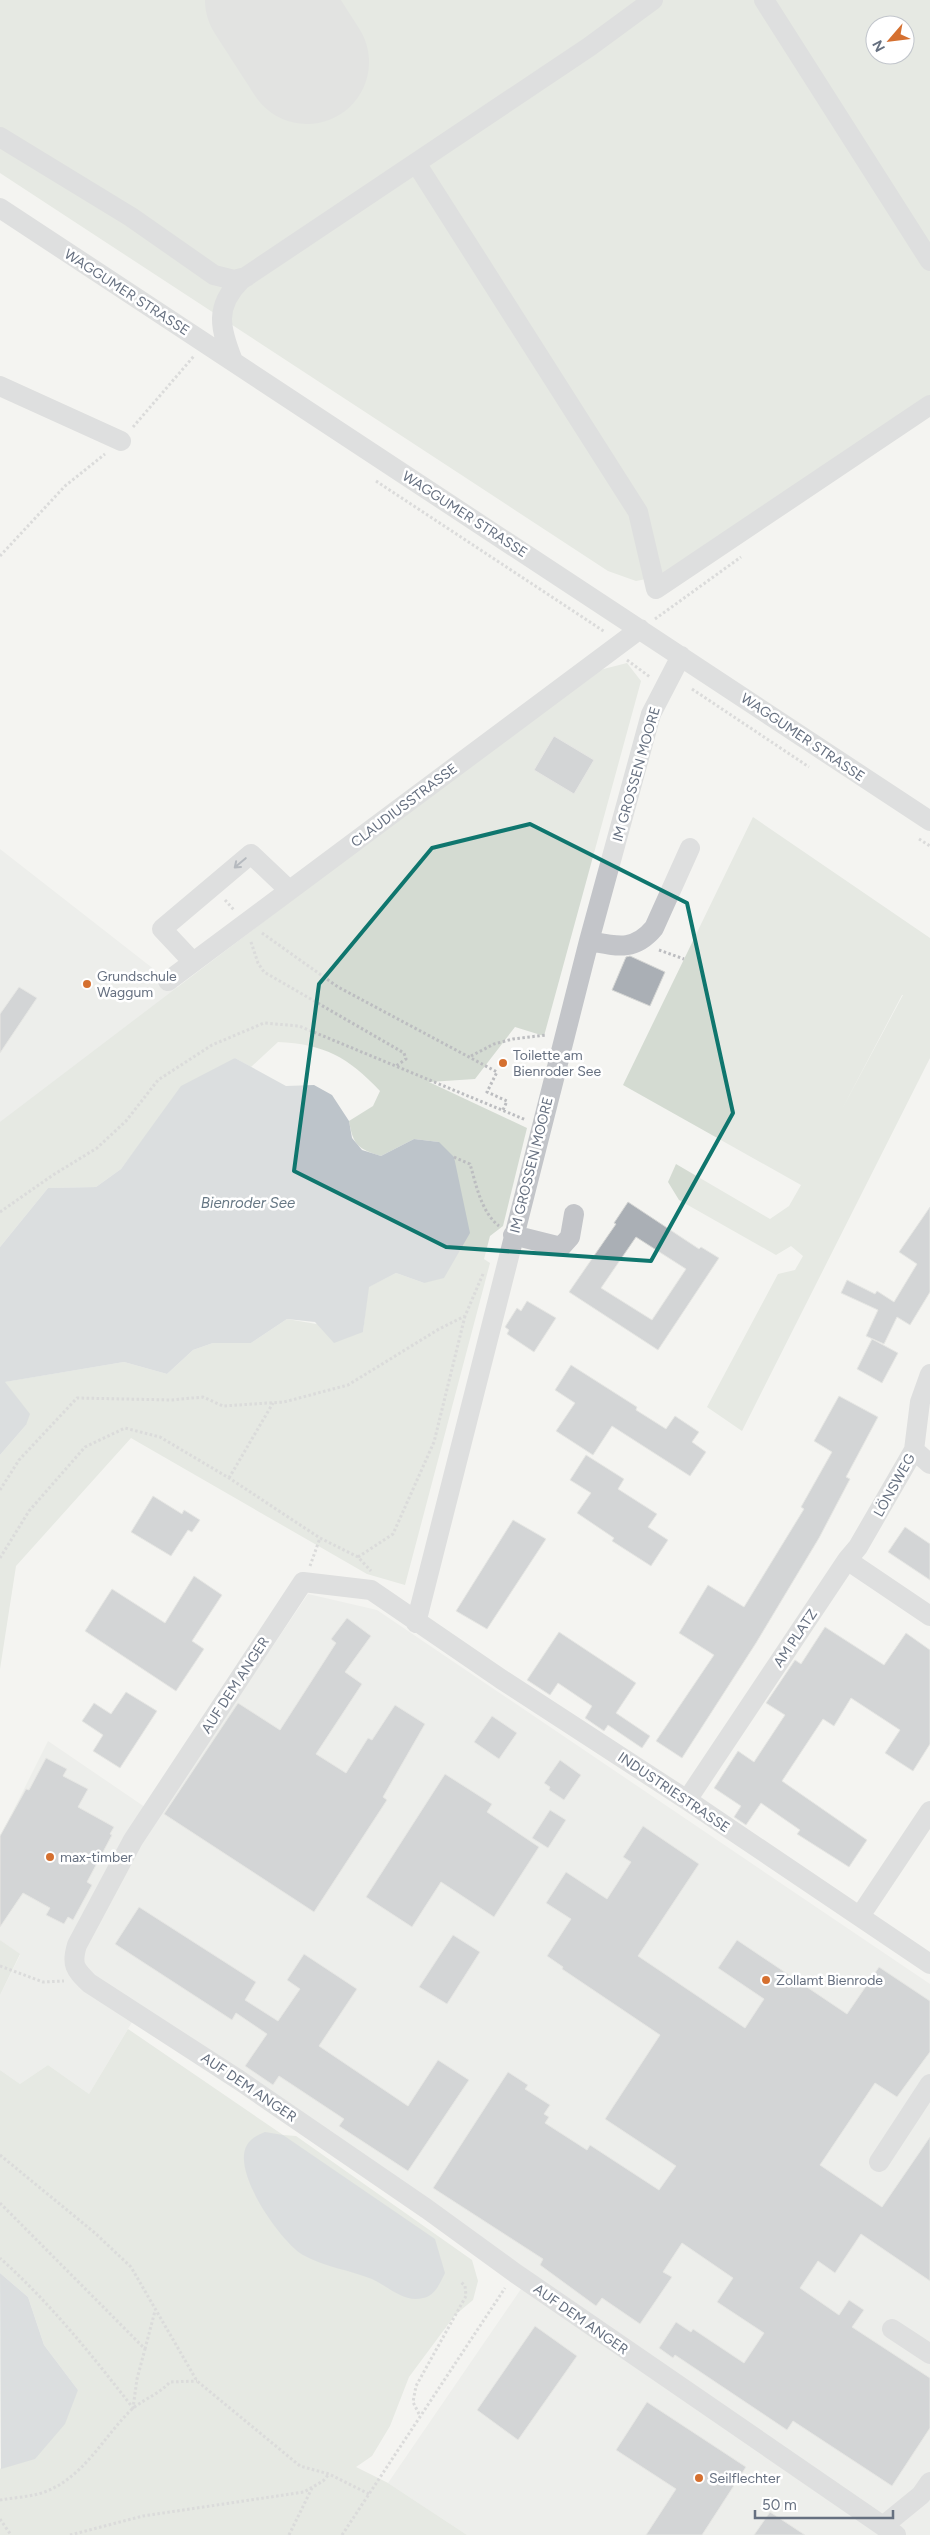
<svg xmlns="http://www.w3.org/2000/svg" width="930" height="2535" font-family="Figtree,sans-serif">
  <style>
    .built { fill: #e4e6e4 }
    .green { fill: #d4dbd2; fill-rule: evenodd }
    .water { fill: #bdc4ca }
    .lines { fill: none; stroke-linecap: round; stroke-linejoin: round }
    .runway { stroke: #cccecf; stroke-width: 124 }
    .building { fill: #aaafb5; stroke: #d5d6d4; fill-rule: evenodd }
    .path { stroke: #bcbdc0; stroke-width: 3; stroke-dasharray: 2.5 2.5; stroke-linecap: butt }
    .minor { stroke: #c3c5c9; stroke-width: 20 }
    .oneway { stroke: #6b7484 }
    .marked { fill: none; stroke: #0f766e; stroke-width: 4; stroke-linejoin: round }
    .poi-dot { fill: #d57030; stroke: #fff; stroke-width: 2 }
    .labels { text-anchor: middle; stroke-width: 5; stroke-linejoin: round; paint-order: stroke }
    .street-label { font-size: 14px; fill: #667080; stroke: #fff }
    .poi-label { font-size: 14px; fill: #667080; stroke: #fff; text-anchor: start }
    .water-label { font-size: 15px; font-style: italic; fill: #667784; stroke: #fff }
  </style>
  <rect width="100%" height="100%" fill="#f4f4f1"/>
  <path class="built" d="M0,849L178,988L0,1126Z
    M308,1594L377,1610L930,1984V2535H467L388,2483L532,2273L141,2007L89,2094L48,2065L20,2084L0,2070V1995L20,1955L0,1940V1837L48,1741L158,1816Z"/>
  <path class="green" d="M0,0H930V398L676,573L636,581L608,571L0,173ZM875,25H905V55H875Z
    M627,663L641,681L544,1036L515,1027L475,1079L429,1082L527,1128L503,1226L490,1236L484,1259L490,1263L405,1585L367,1574L131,1438L16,1566L0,1669V1455L26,1425L4,1382L124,1362L167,1374L193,1350L213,1343H251L287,1319L363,1332L368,1287L396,1273L424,1283L439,1142L414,1139L381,1156C358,1149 353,1145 349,1121L373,1106L380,1091C348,1057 324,1044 278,1042L251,1067L235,1058L145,1137L121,1169L96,1187L48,1188L0,1247V1122L592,672Z
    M753,817L930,938V1058L742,1431L707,1407L778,1274L795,1270L803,1256L791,1246L776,1255L679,1200L668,1182L676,1164L770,1219L789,1206L801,1185L623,1085ZM903,995L840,1113L902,995Z
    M0,1940L20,1954L0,1995Z
    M128,2029L283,2135L296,2136L472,2260L478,2281L473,2300L455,2315L409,2377L390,2426L372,2456L356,2467L388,2483L467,2535H0V2469L78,2390L44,2345L28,2297L0,2273V2070L20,2084L48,2065L89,2094Z"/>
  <path class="water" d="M235,1058L286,1086L314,1085L332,1095L349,1121L352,1138L362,1150L381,1156L414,1139L439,1142L454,1157L470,1233L444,1278L424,1283L396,1273L369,1287L363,1332L334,1343L315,1322L287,1319L251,1343H213L193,1350L167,1374L124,1362L5,1382L30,1414L26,1425L0,1455V1247L48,1188L96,1187L121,1169L181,1086Z
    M265,2132L283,2135L435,2239L445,2273C440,2283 435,2296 423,2298C404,2303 389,2287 372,2279C350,2270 324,2267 303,2255C280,2241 231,2171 247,2145C251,2138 258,2135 265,2132Z
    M0,2273L28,2297L44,2345L78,2390L65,2424L35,2459L1,2469Z"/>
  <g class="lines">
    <path class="runway" d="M267,0L307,62"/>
  </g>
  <path class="building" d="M554,736L594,760L574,794L534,770Z
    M630,956L665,972L650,1006L612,990L626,957Z
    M19,987L37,998L0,1053V1014Z
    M628,1202L699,1249L701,1247L719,1258L658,1350L569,1292L616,1224L614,1223ZM636,1237L686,1269L652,1320L601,1288Z
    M930,1207V1292L910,1325L897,1317L884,1344L866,1336L878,1310L841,1293L847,1280L875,1294L877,1291L894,1302L917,1264L899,1252Z
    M527,1301L556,1318L534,1352L507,1334L509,1330L505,1327L517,1308L521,1311Z
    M872,1339L898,1353L882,1383L857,1369Z
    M571,1365L637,1407L636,1410L666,1429L675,1416L699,1432L692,1442L706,1452L690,1476L612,1426L593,1455L556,1431L575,1403L555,1390Z
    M839,1396L878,1417L846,1477L850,1479L819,1538L756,1643L682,1758L656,1741L714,1655L679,1633L708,1585L744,1607L804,1509L801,1507L832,1452L814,1441Z
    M586,1455L624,1479L618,1489L657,1514L648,1527L668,1540L651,1566L612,1541L614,1538L577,1513L591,1493L570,1480Z
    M153,1496L182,1514L184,1510L200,1520L192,1532L188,1530L171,1556L131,1532Z
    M513,1520L546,1539L487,1629L456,1611Z
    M905,1527L930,1544V1580L888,1552Z
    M194,1576L222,1595L192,1641L204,1649L176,1691L85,1631L112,1589L165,1623Z
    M347,1618L371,1636L345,1672L362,1684L316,1754L346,1773L368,1738L372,1740L395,1705L425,1724L383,1797L387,1800L314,1912L164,1814L238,1703L280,1730L336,1643L331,1639Z
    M825,1627L884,1665L906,1633L930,1650V1744L913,1771L885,1753L900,1730L851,1698L834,1726L823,1719L782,1781L867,1840L849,1867L797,1834L800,1830L761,1803L746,1825L734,1817L741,1806L714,1788L738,1751L754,1762L785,1715L766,1703L795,1660L801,1664Z
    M559,1632L636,1683L616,1713L650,1736L642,1748L608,1725L604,1731L585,1718L592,1706L558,1683L550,1695L527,1680Z
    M126,1692L157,1711L120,1768L93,1751L103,1735L82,1721L94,1703L111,1714Z
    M492,1716L517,1733L499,1759L474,1742Z
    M46,1758L67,1769L63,1776L88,1789L78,1807L114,1827L110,1834L112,1835L87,1882L92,1885L73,1920L68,1917L64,1924L46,1915L50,1908L23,1893L0,1927V1836L26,1789L29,1790Z
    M560,1760L581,1775L564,1800L549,1790L550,1787L544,1783Z
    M445,1774L492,1804L487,1812L539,1847L494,1917L441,1882L412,1927L366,1897Z
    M550,1810L566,1820L548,1848L532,1838Z
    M643,1826L699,1864L638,1956L745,2028L764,1999L718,1968L737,1940L847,2014L879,1967L930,2001V2052L924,2060L897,2097L875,2083L820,2165L882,2207L930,2137V2281L861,2234L835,2273L818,2261L800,2288L839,2315L849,2300L864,2310L852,2327L930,2378V2428L892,2486L793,2421L787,2430L675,2355L673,2358L659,2348L676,2322L691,2332L693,2329L744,2363L764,2333L717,2302L733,2278L682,2243L663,2272L672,2277L640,2324L602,2298L596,2306L540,2265L543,2259L433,2188L508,2072L528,2085L525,2089L550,2105L544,2114L549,2117L545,2123L587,2150L590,2145L659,2190L676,2166L605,2119L660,2035L562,1969L563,1967L547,1956L571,1919L546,1903L566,1872L607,1899L631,1862L623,1857Z
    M139,1907L256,1982L245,2000L278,2021L300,1989L287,1980L304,1954L357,1989L319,2046L408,2106L438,2060L469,2080L408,2171L339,2126L344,2119L279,2076L273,2085L245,2066L267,2034L236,2013L232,2020L115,1944Z
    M453,1935L480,1952L447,2004L419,1987Z
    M535,2326L577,2356L518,2440L477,2410Z
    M647,2402L746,2467L702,2535H646L676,2489L616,2450Z
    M770,2512L805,2535H754Z"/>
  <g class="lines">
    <path class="path" d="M133,427L194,356
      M376,481L605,632
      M0,556L65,486L105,454
      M655,619L741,557
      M627,660L650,677
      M692,689L809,767
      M919,839L930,846
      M225,900L234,910
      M262,933L338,987L497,1072L487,1092L507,1101L503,1110
      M251,942L258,963L264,972L404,1053L406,1059L396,1066
      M659,950L684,959
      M471,1056L494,1044L513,1039L546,1035
      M454,1157L470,1164C476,1184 481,1212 499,1226
      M0,1212L53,1175L97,1148L126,1121L158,1080L212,1045L264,1023L299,1026L526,1120
      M229,1478L273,1403
      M0,1490L19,1460L77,1398L172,1400L203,1397L223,1406L284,1402L348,1385L439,1329L465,1316L483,1274
      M358,1557L393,1534L434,1442L465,1316
      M0,1558L29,1511L85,1447L125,1428L160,1437L229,1478L320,1538L358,1557L371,1571
      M310,1566L320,1538
      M0,1966L43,1982L64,1981
      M0,2155L95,2233L131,2267L197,2381L300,2466L329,2474L369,2494
      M0,2203L145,2349L137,2379L133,2408C91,2354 51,2304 0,2258
      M145,2349L155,2311
      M419,2414L413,2402L416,2386L466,2296L465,2286L460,2281
      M0,2500C12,2498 26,2497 38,2494C82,2482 102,2438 132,2409C144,2399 159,2394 170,2382L197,2381
      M0,2519L11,2535
      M70,2535L143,2516L304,2492L323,2481L329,2474
      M289,2535L312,2488
      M342,2535L505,2288"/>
    <path class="minor" d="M764,0L930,261
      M0,137L131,217L214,275L234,280L246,277
      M416,163L638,512L656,589L930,405
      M0,208L930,821
      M233,361C220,328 214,307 241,280L589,47L653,0
      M0,386L121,441
      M589,941C616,946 634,952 654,928L690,848
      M193,962L162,929L251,854L289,890
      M168,981L640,629
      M513,1235L561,1247L570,1237L574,1214
      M914,1450L930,1464
      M847,1560L858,1547L914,1450L920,1402L930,1374
      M416,1623L589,941L651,714L681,656
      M687,1800L847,1560L930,1616
      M860,1916L930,1811
      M879,2162L930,2084
      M892,2329L930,2354
      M883,2526L921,2495L930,2482
      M896,2535L515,2273L427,2209L239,2080L89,1983C75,1969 71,1965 77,1945L133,1840L303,1582L371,1590L501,1679L687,1800L930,1964"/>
  </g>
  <defs><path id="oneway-shaft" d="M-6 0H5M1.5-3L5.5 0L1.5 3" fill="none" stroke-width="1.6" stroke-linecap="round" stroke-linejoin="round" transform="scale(1.25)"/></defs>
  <use class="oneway" href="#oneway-shaft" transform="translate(240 863) rotate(140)"/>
  <path d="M0 0H930V2535H0ZM530,824L687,903L733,1113L651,1261L446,1247L294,1171L319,984L432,848Z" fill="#f4f4f1" fill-opacity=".55" fill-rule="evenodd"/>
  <path class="marked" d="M530,824L687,903L733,1113L651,1261L446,1247L294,1171L319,984L432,848Z"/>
  <g class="poi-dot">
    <circle cx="87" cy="984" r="5"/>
    <circle cx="503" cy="1063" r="5"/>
    <circle cx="50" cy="1857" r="5"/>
    <circle cx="766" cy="1980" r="5"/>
    <circle cx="699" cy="2478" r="5"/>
  </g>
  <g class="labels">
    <g class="street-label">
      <text transform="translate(127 292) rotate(33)" y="5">WAGGUMER STRASSE</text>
      <text transform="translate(465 514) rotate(33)" y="5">WAGGUMER STRASSE</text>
      <text transform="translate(803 737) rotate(34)" y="5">WAGGUMER STRASSE</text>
      <text transform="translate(636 774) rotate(-74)" y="5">IM GROSSEN MOORE</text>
      <text transform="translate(404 805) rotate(-37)" y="5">CLAUDIUSSTRASSE</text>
      <text transform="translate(531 1165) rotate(-76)" y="5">IM GROSSEN MOORE</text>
      <text transform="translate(894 1485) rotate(-61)" y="5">LÖNSWEG</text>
      <text transform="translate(795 1638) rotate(-56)" y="5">AM PLATZ</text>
      <text transform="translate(235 1685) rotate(-57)" y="5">AUF DEM ANGER</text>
      <text transform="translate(674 1792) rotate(34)" y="5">INDUSTRIESTRASSE</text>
      <text transform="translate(249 2087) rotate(34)" y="5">AUF DEM ANGER</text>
      <text transform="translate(581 2319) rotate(35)" y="5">AUF DEM ANGER</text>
    </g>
    <g class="poi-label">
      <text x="97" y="981">Grundschule<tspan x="97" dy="16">Waggum</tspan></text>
      <text x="513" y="1060">Toilette am<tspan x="513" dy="16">Bienroder See</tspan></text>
      <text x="60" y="1862">max-timber</text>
      <text x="776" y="1985">Zollamt Bienrode</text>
      <text x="709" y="2483">Seilflechter</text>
    </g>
    <g class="water-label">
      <text x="248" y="1208">Bienroder See</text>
    </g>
  </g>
  <g transform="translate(890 40) rotate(242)"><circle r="24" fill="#ffffff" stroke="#c2c6cc"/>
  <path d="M0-4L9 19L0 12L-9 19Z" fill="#d57030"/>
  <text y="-8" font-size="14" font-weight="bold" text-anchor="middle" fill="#667080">N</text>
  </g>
  <path d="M755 2510v8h138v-8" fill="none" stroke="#667080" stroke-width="2.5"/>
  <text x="762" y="2510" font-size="15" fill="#667080" stroke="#ffffff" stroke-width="4" paint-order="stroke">50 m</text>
</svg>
